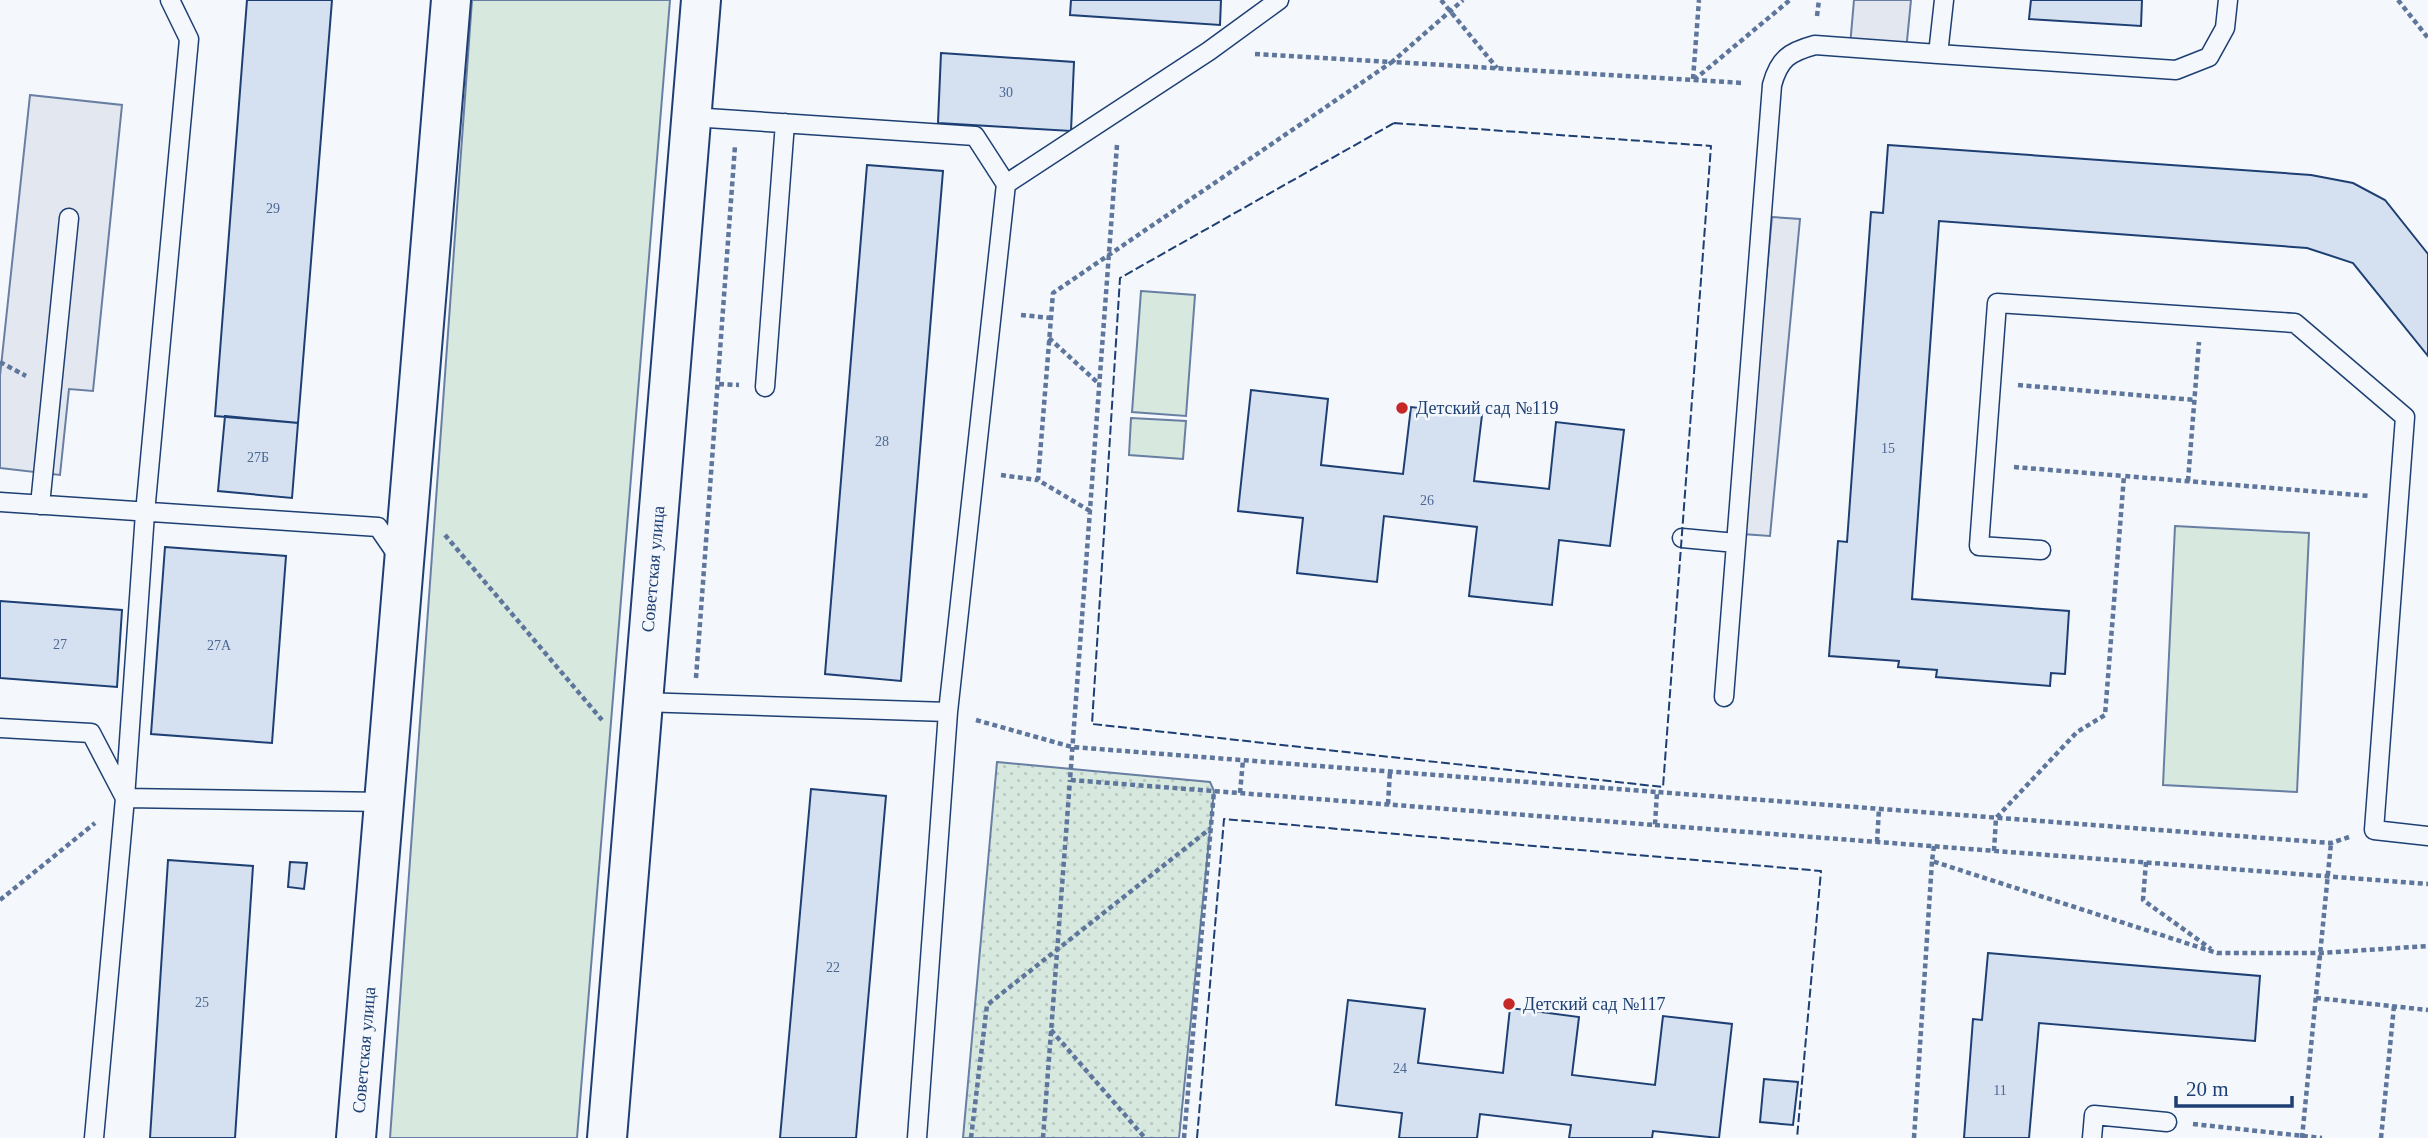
<svg xmlns="http://www.w3.org/2000/svg" width="2428" height="1138" font-family="'Times New Roman',serif">
  <style>
    .grass { fill: url(#grass-dots); stroke: #687fa3; stroke-width: 2 }
    .park { fill: #d7e8df; stroke: #687fa3; stroke-width: 2 }
    .parking { fill: #e3e8f0; stroke: #687fa3; stroke-width: 2 }
    .building { fill: #d5e0f0; stroke: #1d3f73; stroke-width: 2 }
    .lines { fill: none; stroke-linecap: round; stroke-linejoin: round }
    .service-casing { stroke: #1d3f73; stroke-width: 21 }
    .tertiary-casing { stroke: #1d3f73; stroke-width: 42 }
    .path { stroke: #5e769c; stroke-width: 4.5; stroke-dasharray: 5 3.5; stroke-linecap: butt }
    .service { stroke: #f4f7fb; stroke-width: 18 }
    .tertiary { stroke: #f4f7fb; stroke-width: 38 }
    .fence { stroke: #1d3f73; stroke-width: 2; stroke-dasharray: 9 3.5; stroke-linecap: butt }
    .poi-dot { fill: #c62828; stroke: #f4f7fb; stroke-width: 2.5 }
    .labels { text-anchor: middle; stroke-width: 5; stroke-linejoin: round; paint-order: stroke }
    .number-label { font-size: 14px; fill: #4b6792 }
    .poi-label { font-size: 18px; fill: #1d3f73; stroke: #f4f7fb; text-anchor: start }
    .street-label { font-size: 18px; fill: #1d3f73; stroke: #f4f7fb }
  </style>
  <defs>
    <pattern id="grass-dots" width="8" height="8" patternUnits="userSpaceOnUse" patternTransform="scale(1.75)"><rect width="8" height="8" fill="#d7e8df"/><path d="M2 2h.1M6 6h.1" fill="none" stroke="#b8c8c3" stroke-width="1.8" stroke-linecap="round"/></pattern>
  </defs>
  <rect width="100%" height="100%" fill="#f4f7fb"/>
  <path class="grass" d="M997,762L1210,782L1214,791L1179,1138H963Z"/>
  <path class="park" d="M472,0H670L577,1138H390Z
    M1141,291L1195,295L1186,416L1132,412Z
    M1131,418L1186,421L1183,459L1129,455Z
    M2175,526L2309,533L2297,792L2163,785Z"/>
  <path class="parking" d="M1854,0H1911L1906,51L1850,46Z
    M30,95L122,105L93,391L69,389L60,475L0,468V376Z
    M1772,217L1800,219L1770,536L1742,534Z"/>
  <path class="building" d="M247,0H332L298,423L215,416Z
    M1071,0H1221L1220,25L1070,15Z
    M2031,0H2142L2141,26L2029,19Z
    M941,53L1074,62L1071,131L938,123Z
    M1888,145L2311,175L2353,183L2385,200L2428,254V356L2353,263L2307,248L1939,221L1912,599L2069,611L2065,674L2051,673L2050,686L1936,677L1937,670L1898,667L1899,661L1829,656L1838,541L1847,542L1871,212L1883,213Z
    M867,165L943,171L901,681L825,674Z
    M1251,390L1328,399L1321,465L1403,474L1411,407L1482,415L1474,481L1549,489L1556,422L1624,430L1610,546L1559,540L1552,605L1469,596L1477,527L1384,516L1377,582L1297,573L1303,518L1238,511Z
    M225,416L298,423L292,498L218,491Z
    M165,547L286,556L272,743L151,734Z
    M0,601L122,610L117,687L0,678Z
    M811,789L886,796L856,1138H780Z
    M168,860L253,866L235,1138H150Z
    M290,862L307,863L304,889L288,887Z
    M1988,953L2260,976L2255,1041L2039,1023L2029,1138H1964L1973,1019L1982,1020Z
    M1348,1000L1425,1009L1418,1063L1503,1073L1510,1008L1579,1017L1572,1075L1655,1085L1663,1016L1732,1024L1719,1138L1653,1131L1652,1138H1569L1571,1125L1480,1114L1477,1138H1399L1402,1113L1336,1105Z
    M1764,1079L1798,1082L1793,1125L1760,1122Z"/>
  <g class="lines">
    <defs>
      <path id="service" d="M1944,0L1938,54L2176,70L2209,57L2225,28L2228,0
        M692,117L975,136L1006,184
        M765,387L785,123
        M0,502L378,527L400,559
        M40,505L69,218
        M1682,538L1736,543
        M2041,550L1979,546L1997,303L2295,323L2405,417L2374,830L2428,836
        M1724,697L1772,85C1779,59 1789,52 1815,45L1938,54
        M641,702L948,712L917,1138
        M948,712L1006,184L1209,51L1279,0
        M0,728L91,733L125,798
        M125,798L145,513L189,39L170,0
        M94,1138L125,798L384,802
        M2092,1138L2094,1115L2167,1122"/>
      <path id="tertiary" d="M356,1138L451,0
        M607,1138L701,0"/>
    </defs>
    <use href="#service" class="service-casing"/>
    <use href="#tertiary" class="tertiary-casing"/>
    <path class="path" d="M1441,0L1497,68
      M2398,0L2428,38
      M1817,16L1819,0
      M1255,54L1392,62L1463,0
      M1693,79L1699,0
      M1694,80L1790,0
      M1117,145L1070,780L1655,825L1657,792L2331,843L2349,837
      M1021,315L1051,318
      M1049,338L1098,383
      M0,362L26,376
      M719,384L739,385
      M2018,385L2195,400
      M2014,467L2124,476
      M1001,475L1037,480
      M2188,481L2199,342
      M1090,511L1038,480L1053,293L1392,62L1743,83
      M445,535L602,720
      M696,678L735,146
      M976,720L1072,747L1657,792
      M1240,793L1243,760
      M1388,804L1390,771
      M1655,825L2428,884
      M1877,842L1879,809
      M1934,846L1932,861L2217,953H2321L2428,946
      M1994,851L1996,818L2077,732L2105,715L2124,476L2370,496
      M2146,862L2143,900L2211,949
      M0,900L95,823
      M2316,998L2428,1010
      M1051,1030L1145,1138
      M2193,1124L2322,1138
      M971,1138L987,1005L1211,828
      M1043,1138L1070,780
      M1184,1138L1214,791
      M1914,1138L1932,861
      M2302,1138L2331,843
      M2381,1138L2394,1006"/>
    <use href="#service" class="service"/>
    <use href="#tertiary" class="tertiary"/>
    <path class="fence" d="M1394,123L1711,146L1663,787L1092,724L1120,278Z
      M1197,1138L1224,819L1821,871L1797,1138"/>
  </g>
  <g class="poi-dot">
    <circle cx="1402" cy="408" r="7"/>
    <circle cx="1509" cy="1004" r="7"/>
  </g>
  <g class="labels">
    <g class="number-label">
      <text x="1006" y="97">30</text>
      <text x="273" y="213">29</text>
      <text x="882" y="446">28</text>
      <text x="1888" y="453">15</text>
      <text x="258" y="462">27Б</text>
      <text x="1427" y="505">26</text>
      <text x="60" y="649">27</text>
      <text x="219" y="650">27А</text>
      <text x="833" y="972">22</text>
      <text x="202" y="1007">25</text>
      <text x="1400" y="1073">24</text>
      <text x="2000" y="1095">11</text>
    </g>
    <g class="poi-label">
      <text x="1416" y="414">Детский сад №119</text>
      <text x="1523" y="1010">Детский сад №117</text>
    </g>
    <g class="street-label">
      <text transform="translate(653 569) rotate(-85)" y="6">Советская улица</text>
      <text transform="translate(364 1050) rotate(-85)" y="6">Советская улица</text>
    </g>
  </g>
  <path d="M2176 1096v10h116v-10" fill="none" stroke="#1d3f73" stroke-width="3.5"/>
  <text x="2186" y="1096" font-size="21" fill="#1d3f73" stroke="#f4f7fb" stroke-width="5" paint-order="stroke">20 m</text>
</svg>
